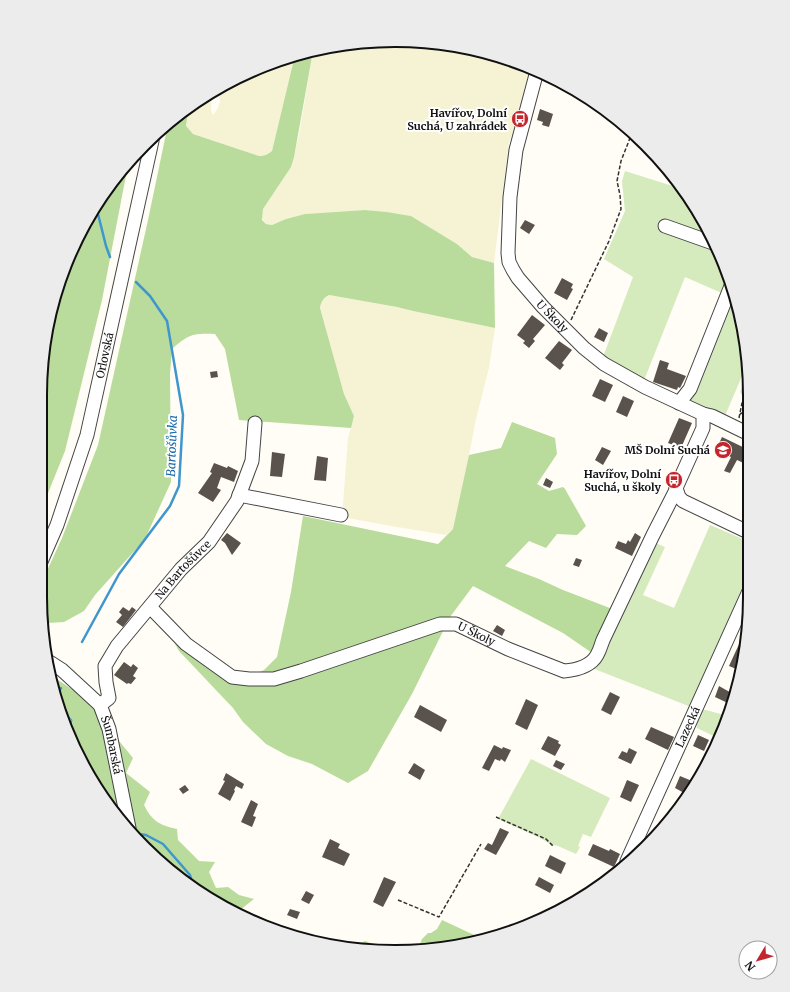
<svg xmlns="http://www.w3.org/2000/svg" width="790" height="992" font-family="Merriweather,serif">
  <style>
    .farmland { fill: #f6f3d4; fill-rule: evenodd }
    .green { fill: #d5ebbd }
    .forest { fill: #b9dc9c }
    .water { fill: #b9e0f7; stroke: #3f96cf }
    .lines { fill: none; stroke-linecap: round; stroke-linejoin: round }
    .stream { stroke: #3f96cf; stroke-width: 2.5 }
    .building { fill: #5a524d }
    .minor-casing { stroke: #444; stroke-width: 15 }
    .path { stroke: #333; stroke-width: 1.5; stroke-dasharray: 4 2; stroke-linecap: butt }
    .minor { stroke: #fff; stroke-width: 13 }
    .labels { text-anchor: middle; stroke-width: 4; stroke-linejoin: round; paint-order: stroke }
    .poi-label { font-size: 11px; font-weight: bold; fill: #111; stroke: #fff; text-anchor: end }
    .street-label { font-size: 11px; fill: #111; stroke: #fff }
    .water-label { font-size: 12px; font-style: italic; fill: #1768a6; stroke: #fff }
    .rim { fill: none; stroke: #111; stroke-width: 2 }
  </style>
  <rect width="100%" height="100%" fill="#fffdf5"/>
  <path class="farmland" d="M418,41L487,52L530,68L513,134L509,142L494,263L472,257L457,244L411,216L387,212L365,210L305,214L286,219L279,223L272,225L266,224L262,218L263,209L291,167L299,135L313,51L349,43Z
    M295,55L272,151L269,153L264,156H259L193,134L186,127L188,112L218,87L281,59ZM217,93H218L220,101L218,108L213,115L211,110V102Z
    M329,295L397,307L413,311L495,328L489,368L476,419L455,527L446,535L391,526L342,517L348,438L354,416L344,394L320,308L322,300Z"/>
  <path class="green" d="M541,73L552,77L579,93L540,78Z
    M625,171L682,189L703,218L738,303L748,362L724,418L687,403L733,298L685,277L643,383L603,357L633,277L604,259L625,211L622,181Z
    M747,381L749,382V396L747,397L742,395L740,392L744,382Z
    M710,525L750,542V575L691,707L592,668C604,659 604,655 607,641L653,542L665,547L643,595L674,608Z
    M702,710H706L728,716L723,733L720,739L697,728L696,724Z
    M531,759L610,798L591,837L583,834L578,846L580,847L576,854L558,846L552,845L540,838L498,819Z"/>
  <path class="forest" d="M313,51L294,157L291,167L263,209L262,220L266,224L272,225L286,219L305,214L365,210L387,212L411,216L457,244L472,257L494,263L495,328L413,311L397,307L329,295C323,298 321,302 320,308L344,394L354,416L351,428L239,420L225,349L215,334C193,333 189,334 172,349L170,374L171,482L145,539L95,595L84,611L64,622L48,623L43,618L40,586L62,538L98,445L148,220L167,129L188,112L186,126L193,134L259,156C265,156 268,154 272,151L295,55Z
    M129,160L102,300L65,451L40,513L41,372L59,281L88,217Z
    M512,422L555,438L557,454L537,484L549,491L563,487L565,489L586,526L577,535L557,534L546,548L529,541L505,566L539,579L563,590L615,610L595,655L563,633L473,586L450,617L412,694L368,771L348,783L312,764L288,756L266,744L243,722L233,708L179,651L169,633L230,679L251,676L264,670L277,657L291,592L303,516L438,544L453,529L469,455L501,448Z
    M50,672L58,680L90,701L106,733L123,821L87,774L69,730L72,720L61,710L52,689Z
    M115,736L133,758L126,773L150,792L144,805C152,821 159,825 177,829L178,840L199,861L215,862L209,872L216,888L228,887L239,895L254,899L240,910L235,912L217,904L144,848L133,834L132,829Z
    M442,920L485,940L418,949L422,939L428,933H431L437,929Z
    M346,941L355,947L365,941L395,952L336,944Z"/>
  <path class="water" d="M61,710L72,720L69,730Z"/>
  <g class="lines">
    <path class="stream" d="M96,206L106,246L110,257
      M82,642L119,574L170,506L179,486L183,415L167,321L150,296L136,282
      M56,698L61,688
      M137,834L146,835L163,844L190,875L193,886"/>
  </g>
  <path class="building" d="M540,109L553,114L549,127L542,125L543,122L537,120Z
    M525,220L535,225L529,234L520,228Z
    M562,278L573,284L571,288L573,289L567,300L554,293Z
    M532,315L545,325L533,339L535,341L529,348L523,343L525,341L517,335Z
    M599,328L608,333L604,342L594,337Z
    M559,341L572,350L562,363L564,365L560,370L545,358Z
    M660,360L669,363L667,369L686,376L680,388L678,387L677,390L653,382Z
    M217,371L218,377L211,378L210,372Z
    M600,379L613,385L605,402L592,396Z
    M623,396L634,401L627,417L616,412Z
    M679,418L692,423L681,448L668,443Z
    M722,437L749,450L750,466L737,460L730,473L724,471L731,457L716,450Z
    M602,447L611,451L603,465L595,460Z
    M272,452L285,454L282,477L270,476Z
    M317,456L328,458L326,481L314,480Z
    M214,463L227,468L228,466L238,471L234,482L221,477L217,488L221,490L213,502L198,493L212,473L210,472Z
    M546,478L553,482L550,488L543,485Z
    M227,533L241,543L232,555L225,543L221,540Z
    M635,533L641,537L632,556L615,548L618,541L626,544L628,540L630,542Z
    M576,558L582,560L579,567L573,565Z
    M123,607L129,611L132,607L136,610L123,627L116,622L122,615L119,612Z
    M497,625L505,630L502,636L493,631Z
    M746,629H747L743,666L741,671L729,666Z
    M124,662L131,667L133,664L138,668L133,676L136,678L131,684L128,683L127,684L114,675Z
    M719,686L735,695L732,705L715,697Z
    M610,692L620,697L611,715L601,710Z
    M526,699L538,705L527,730L515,724Z
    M420,705L447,720L441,732L414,717Z
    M651,727L674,737L668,750L645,739Z
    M698,735L709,740L704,751L693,746Z
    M548,736L559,741L558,743L561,745L555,756L541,749Z
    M494,745L502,749L503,747L511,750L505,762L501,759L500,761L495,759L489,771L482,768Z
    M629,748L637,752L631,764L618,758L622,751L627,753Z
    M556,760L565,764L561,770L553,766Z
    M414,763L425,770L420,780L408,773Z
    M226,773L244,784L242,789L236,786L234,790L235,791L230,801L218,794L225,781L223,780Z
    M680,776L692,781L686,794L675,788Z
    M627,780L639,785L631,802L620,797Z
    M185,785L189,790L183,794L179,789Z
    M251,800L258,804L253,816L256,817L252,827L241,822Z
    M500,828L509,832L496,855L484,849L488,843L492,845Z
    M330,839L340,844L338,848L350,854L344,866L322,857Z
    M593,844L609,851L610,849L620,854L614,867L588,855Z
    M550,855L566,863L561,874L545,866Z
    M384,877L396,882L383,907L373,902Z
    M539,877L554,885L550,893L535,885Z
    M306,891L314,895L309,904L301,900Z
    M290,909L300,912L297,919L287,915Z"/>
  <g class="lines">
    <defs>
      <g id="minor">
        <path id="s1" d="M537,71L516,150L510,197L508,253L509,262L513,270L518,278L543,307L584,348L604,364L645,387L703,414V428L676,488L679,497L683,501L750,533"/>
        <path d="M665,226L713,243"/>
        <path d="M679,403L690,389L731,286"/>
        <path d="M703,414L712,416L749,434"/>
        <path d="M239,495L341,515"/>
        <path id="s2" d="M40,564L57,525L87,435L152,141"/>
        <path id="s3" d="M150,607L186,644L232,677L249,679H274L301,671L440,624H456L508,649L564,671C576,670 591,666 597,655C600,650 601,645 603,640L653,535L676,490"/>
        <path id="s4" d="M48,661L62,670L100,705L109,729L129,828"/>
        <path id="s5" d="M100,705L109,698L106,682L105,666L117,646L181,569L209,542L237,501L252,461L255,423"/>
        <path id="s6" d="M627,865V861L750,589"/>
      </g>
    </defs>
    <use href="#minor" class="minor-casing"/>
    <path class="path" d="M571,320L609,241L621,209L620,195L617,181L621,161L632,133
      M740,414L746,411L749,405
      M739,418L742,403L749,397
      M496,817L546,839L554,847
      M398,900L439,917L481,844"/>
    <use href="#minor" class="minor"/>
  </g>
  <defs>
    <symbol id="bus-disc" viewBox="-11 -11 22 22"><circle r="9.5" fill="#c4262e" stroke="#fff"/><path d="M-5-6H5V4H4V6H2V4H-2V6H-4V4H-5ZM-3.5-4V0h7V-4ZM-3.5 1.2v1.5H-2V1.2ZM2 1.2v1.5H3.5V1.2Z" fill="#fff"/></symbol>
    <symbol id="school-disc" viewBox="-11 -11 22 22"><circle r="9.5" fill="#c4262e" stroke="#fff"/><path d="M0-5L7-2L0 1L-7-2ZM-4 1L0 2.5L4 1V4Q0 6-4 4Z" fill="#fff"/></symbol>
  </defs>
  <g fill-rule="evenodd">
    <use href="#bus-disc" x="510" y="109" width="20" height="20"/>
    <use href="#school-disc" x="713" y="440" width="20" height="20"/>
    <use href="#bus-disc" x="664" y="470" width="20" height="20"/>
  </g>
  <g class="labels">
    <g class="poi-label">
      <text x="507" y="117">Havířov, Dolní<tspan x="507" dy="13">Suchá, U zahrádek</tspan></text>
      <text x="710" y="454">MŠ Dolní Suchá</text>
      <text x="661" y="478">Havířov, Dolní<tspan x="661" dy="13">Suchá, u školy</tspan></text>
    </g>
    <g class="street-label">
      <text dy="4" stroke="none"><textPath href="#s1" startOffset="264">U Školy</textPath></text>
      <text dy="4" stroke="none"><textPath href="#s2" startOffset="219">Orlovská</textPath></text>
      <text dy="4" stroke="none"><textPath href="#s5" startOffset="168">Na Bartošůvce</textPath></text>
      <text dy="4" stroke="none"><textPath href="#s3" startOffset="364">U Školy</textPath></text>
      <text dy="4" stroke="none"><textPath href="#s6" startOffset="151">Lazecká</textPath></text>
      <text dy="4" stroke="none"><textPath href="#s4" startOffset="110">Šumbarská</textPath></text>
    </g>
    <g class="water-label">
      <text transform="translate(172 446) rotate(-88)" y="4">Bartošůvka</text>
    </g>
  </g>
  <path d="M0 0H790V992H0ZM395 47H395A348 348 0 0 1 743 395V597A348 348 0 0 1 395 945H395A348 348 0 0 1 47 597V395A348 348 0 0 1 395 47Z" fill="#ececec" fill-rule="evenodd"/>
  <path class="rim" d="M395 47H395A348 348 0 0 1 743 395V597A348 348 0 0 1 395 945H395A348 348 0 0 1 47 597V395A348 348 0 0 1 395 47Z"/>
  <g transform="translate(758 960) rotate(232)"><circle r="19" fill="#ffffff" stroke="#a0a0a0"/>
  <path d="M0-3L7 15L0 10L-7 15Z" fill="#c4262e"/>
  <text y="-6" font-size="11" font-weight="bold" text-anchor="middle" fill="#111111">N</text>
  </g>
</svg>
